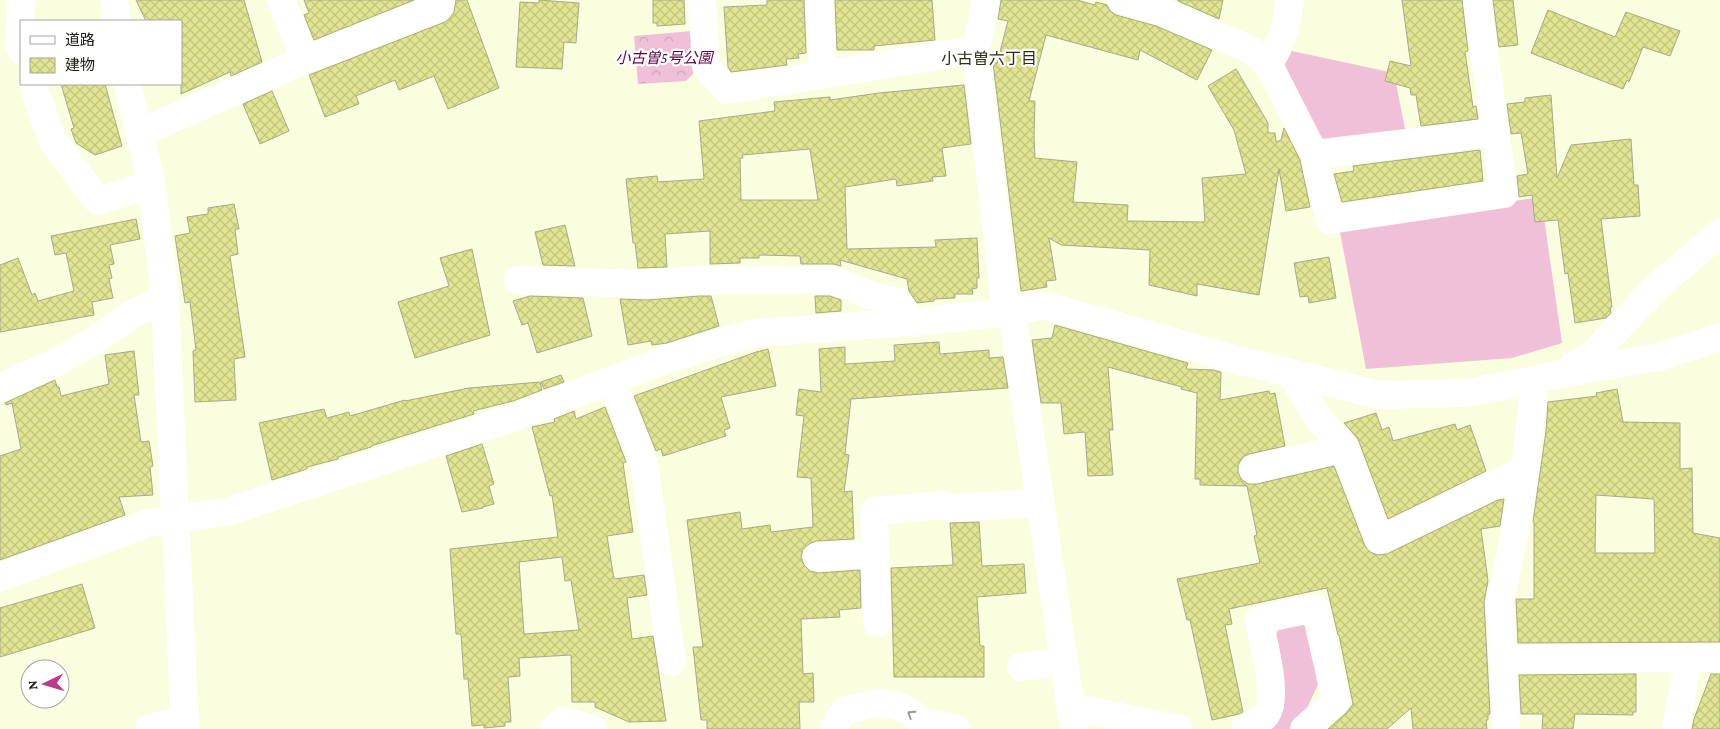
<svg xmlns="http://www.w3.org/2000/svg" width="1720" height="729" font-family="'Crimson Pro','Noto Sans JP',serif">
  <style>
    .grass { fill: #f0bfd8 }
    .park { fill: url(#park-crowns) }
    .building { fill: url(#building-cross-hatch); stroke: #a7a98c; fill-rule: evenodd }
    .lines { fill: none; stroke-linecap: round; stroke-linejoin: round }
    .minor { stroke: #fff; stroke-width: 28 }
    .oneway { stroke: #999995 }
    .labels { text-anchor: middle; stroke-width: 4.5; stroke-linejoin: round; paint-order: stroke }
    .park-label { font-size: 15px; font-style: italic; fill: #5f0141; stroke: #fff }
    .neighbourhood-label { font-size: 16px; fill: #2c2c14; stroke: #fff }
  </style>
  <defs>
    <pattern id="park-crowns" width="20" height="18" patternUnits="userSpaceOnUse" patternTransform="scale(1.25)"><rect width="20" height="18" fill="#f0bfd8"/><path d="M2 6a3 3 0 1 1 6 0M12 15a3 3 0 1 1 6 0" fill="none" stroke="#cda4b8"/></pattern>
    <pattern id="building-cross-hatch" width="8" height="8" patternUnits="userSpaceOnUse" patternTransform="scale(1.25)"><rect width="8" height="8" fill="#e1e591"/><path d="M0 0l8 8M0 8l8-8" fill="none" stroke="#c1c47c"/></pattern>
  </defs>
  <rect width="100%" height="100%" fill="#fbfddf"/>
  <path class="grass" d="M1292,51L1394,73L1405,129L1320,139L1284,66Z
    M1541,197L1562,343L1512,358L1366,369L1339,227Z
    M1308,624L1320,680L1302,719L1291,729H1264L1283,711L1284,701L1272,640L1281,626Z"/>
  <path class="park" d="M692,31L694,73L686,81L638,84L634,36Z"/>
  <path class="building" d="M136,0H244L262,62L231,76L230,72L181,94V21H146Z
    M304,0H414L314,40L304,15L309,13Z
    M456,0H467L499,88L448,109L434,76L399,90L395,80L356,96L359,104L325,117L309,75L445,22L450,18L454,12Z
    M539,0L579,3L576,43L564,42L562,69L516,67L520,2L539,3Z
    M653,0H684L685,24L657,26V23H653Z
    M767,0H804L806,53L798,54L799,58L786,59L787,65L731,72L728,67L724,7L767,5Z
    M835,0H932L935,40L874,46V50H837Z
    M1001,0H1077L1095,5L1096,2L1107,5L1110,11L1116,15L1156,26L1212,50L1197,80L1140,50L1138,60L1046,35L1029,101H1035L1034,136L1035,158L1077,162L1073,202L1128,205L1127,221L1205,222L1202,178L1246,174L1234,130L1208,86L1236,69L1268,123V133H1275L1276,142L1281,140L1284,128L1300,160L1310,207L1286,211L1279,169L1259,295L1197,284V296L1149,285L1150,250L1061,245L1049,238L1056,280L1046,281L1047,287L1021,291L993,63H997L1008,21L998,19Z
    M1178,0H1223L1219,19L1178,1Z
    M1402,0H1462L1468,51L1465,52L1473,107L1476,106L1478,119L1421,126L1416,95H1411L1410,88L1385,81L1390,61L1411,66Z
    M1493,0H1513L1518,45L1499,47Z
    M1548,10L1615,37L1626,12L1680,31L1670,56L1643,47L1629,82L1627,80L1623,89L1531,53Z
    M61,84H105L122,146L95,155L76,143L71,129L74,128Z
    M964,85L971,144L942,148L946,176L932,177L933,181L897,186L896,179L845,187L847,249L936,247L935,240L977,238L979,278H977V288L972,289L973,294H955V298L934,299V301L917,303L909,291L907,279L840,260L841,266L833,264H801L800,256L759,255V258H740V263L710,264V231L665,234L667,267L638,268L635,243H633L626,179L657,176L658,182L704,179L699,121L775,111L774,102L830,97V100L879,93ZM810,149L818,200H741L740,158H743L742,155Z
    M272,91L289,131L260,144L243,104Z
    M1551,95L1557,178L1571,145L1631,139L1634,185H1638L1640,216L1601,219L1612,307H1610L1611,313L1606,318L1575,323L1568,273L1565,274L1558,220L1535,222L1532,195L1519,197L1517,176L1528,174L1521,133L1511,134L1507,104L1525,102V98Z
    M1480,150L1483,181L1342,202L1334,174L1354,171L1353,166Z
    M234,204L239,229H235L238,254L230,256L245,357L234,359L236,400L195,402L193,351L196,350L190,302L185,303L175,236L190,233L187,217L208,214V208Z
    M136,219L140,239L110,245L114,264L109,265L112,278L109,279L113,298L92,302L94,315L0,332V265L18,258L32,295L35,293L38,301L74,291L66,253L55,255L51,236Z
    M565,225L575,266L543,265L535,232Z
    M472,249L490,335L415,358L398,302L449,286L440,258Z
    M1329,257L1336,298L1309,303L1308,296L1300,297L1294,263Z
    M530,296L583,298L592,336L537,353L528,323L522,325L513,301Z
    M700,296H711L719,326L667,343L652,345L651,341L628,345L620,299L647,300Z
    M815,296H830L841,300V311L816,313Z
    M1055,325L1188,363L1186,369L1213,370L1221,372L1220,400L1269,391L1270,394L1275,393L1285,446L1249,454L1243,457L1238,465V472L1241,479L1248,484H1257L1334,466L1365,546L1370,552L1378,555L1387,554L1498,500L1504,499L1500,526L1481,529L1488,581L1484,602L1490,714H1488V720H1486L1487,729H1413L1411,708L1387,729H1328L1346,713L1353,704L1339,635H1338L1327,588L1229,609L1232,624L1225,625L1243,712L1239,714L1212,720L1190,620H1187L1177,579L1260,563L1254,536L1257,535L1247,486L1200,485V479H1195L1197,393L1181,389L1182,387L1108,367L1113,430H1109L1113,475L1088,476L1085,432L1064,434L1061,403H1041L1032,340L1052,338Z
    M939,342L940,354L989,350V358L1003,357L1008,388L851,399L845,454L849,455L844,492L852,491L854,539L816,541L809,544L803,549L801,557L804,565L810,571L818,573L860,570L861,608L839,610L840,617L801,619L803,674L813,673L814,702H799L800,729H707V720H701L693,647H703L687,520L740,512L742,529L770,525L771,532L813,527L811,478L797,477L804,416L796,415L799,389L821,392L819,349L845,347V364L895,361L894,345Z
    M768,349L776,386L721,397L730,428L724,430L726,436L663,456L661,449L656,451L634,396L756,352Z
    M134,351L139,395H134L141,442L149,441L153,466L150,467L153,495L119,497L125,515L0,560V456L21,449L12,403L6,405L5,403L55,380L57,387H59L61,396L109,384L105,355Z
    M561,375L564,382L544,389L541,382Z
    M540,382L542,390L513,401L473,411L474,414L371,446V447L338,457V459L307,467V469L272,480L259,423L324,409L327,418L349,412L350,416L405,400V401L469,388Z
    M1617,389L1623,422L1680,423V469L1692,468L1693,533L1720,538V642L1518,643L1516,599H1534V522H1533L1546,431L1548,402L1597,396L1596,393ZM1596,495L1654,499L1655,553H1595Z
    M605,407L626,462L623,463L633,532L607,536L614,579L644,575L647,595L627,598L632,639L653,636L666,721L629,722L595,707V702H572L571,655L519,658L520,676L508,677L511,722H505V726L484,728V725L472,726L468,679H464L461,634H456L450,549L558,537L552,495L550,496L532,427L555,422L554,419L574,411L576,419ZM562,557L565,581L571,580L579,630L524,634L519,562Z
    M1376,413L1382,430L1389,427L1393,441L1455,424L1457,430L1470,425L1486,471L1388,519L1358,439L1344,423Z
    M482,444L494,484L489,486L494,504L483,507V508L462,512L446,456Z
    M979,522L982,566L1024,564L1026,593L977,597L980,646H984V677H894L891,568L953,565L950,523Z
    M82,584L95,628L0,657V608Z
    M1636,674V712H1633V715L1575,714L1573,729H1542L1543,714H1521L1519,675Z
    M1711,674H1720V729H1692L1694,719Z"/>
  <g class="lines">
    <path class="minor" d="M21,0L19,44L21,50
      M114,0L116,21
      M281,0L305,60
      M702,0L706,67L727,90L976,50
      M819,0L823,75
      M986,0L976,50L1006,313
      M1121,0L1161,11L1251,50L1269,65L1315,155L1317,170L1330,220L1504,194L1477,0
      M1269,65L1285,29L1290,0
      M33,84L52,140L98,201L152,184
      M127,84L152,184L165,299L185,729
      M140,133L305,60L439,7L441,0
      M1315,155L1496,132
      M518,280L646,284L699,280H833L872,296L898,302L910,322
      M1012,312L1074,729
      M1570,368L1593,354L1660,284L1720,233
      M1291,374L1321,422L1343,445L1380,540L1525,470
      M612,381L644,464L672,662
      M0,388L57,362L94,341L134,313L165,299
      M1253,469L1344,448
      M817,557L875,554
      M0,577L149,523L230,511L518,416L667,359L722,342L756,333L910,322L1012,312L1042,305L1233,359L1379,395L1465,393L1535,380L1560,374L1658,357L1720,337
      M877,623L874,511L945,505L951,508L1041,503
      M1502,659L1720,658
      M1021,667L1064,662
      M1071,707L1179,729
      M149,729L185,719
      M554,729L563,721L593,729
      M834,729L838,719L847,710L876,703L895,705L909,711L922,722L956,729
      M1245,729C1251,725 1260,721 1265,716C1280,699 1263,642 1259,620L1315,608L1336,701L1304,729
      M1506,729L1500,601L1516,526L1525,470L1535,380
      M1676,729L1688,658"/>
  </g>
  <defs><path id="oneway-chevron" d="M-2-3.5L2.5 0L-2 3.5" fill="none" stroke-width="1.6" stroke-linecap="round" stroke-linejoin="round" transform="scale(1.25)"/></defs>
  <use class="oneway" href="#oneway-chevron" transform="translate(911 714) rotate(-146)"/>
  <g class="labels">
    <g class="park-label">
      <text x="664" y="63">小古曽5号公園</text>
    </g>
    <g class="neighbourhood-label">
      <text x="989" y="64">小古曽六丁目</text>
    </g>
  </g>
  <rect x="20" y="20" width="162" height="65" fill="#ffffff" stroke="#a5a5a1"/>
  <rect x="30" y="36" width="25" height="8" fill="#ffffff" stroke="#a5a5a1"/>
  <text x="65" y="45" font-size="15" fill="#1d1d13">道路</text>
  <rect x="30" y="58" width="25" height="15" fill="url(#building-cross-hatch)" stroke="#a5a5a1"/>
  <text x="65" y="70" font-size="15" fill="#1d1d13">建物</text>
  <g transform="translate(45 684) rotate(265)"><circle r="24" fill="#ffffff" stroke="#a5a5a1"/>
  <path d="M0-4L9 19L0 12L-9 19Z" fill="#ba3c8a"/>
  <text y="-8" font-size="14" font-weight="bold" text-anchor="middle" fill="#1d1d13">N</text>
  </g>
</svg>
